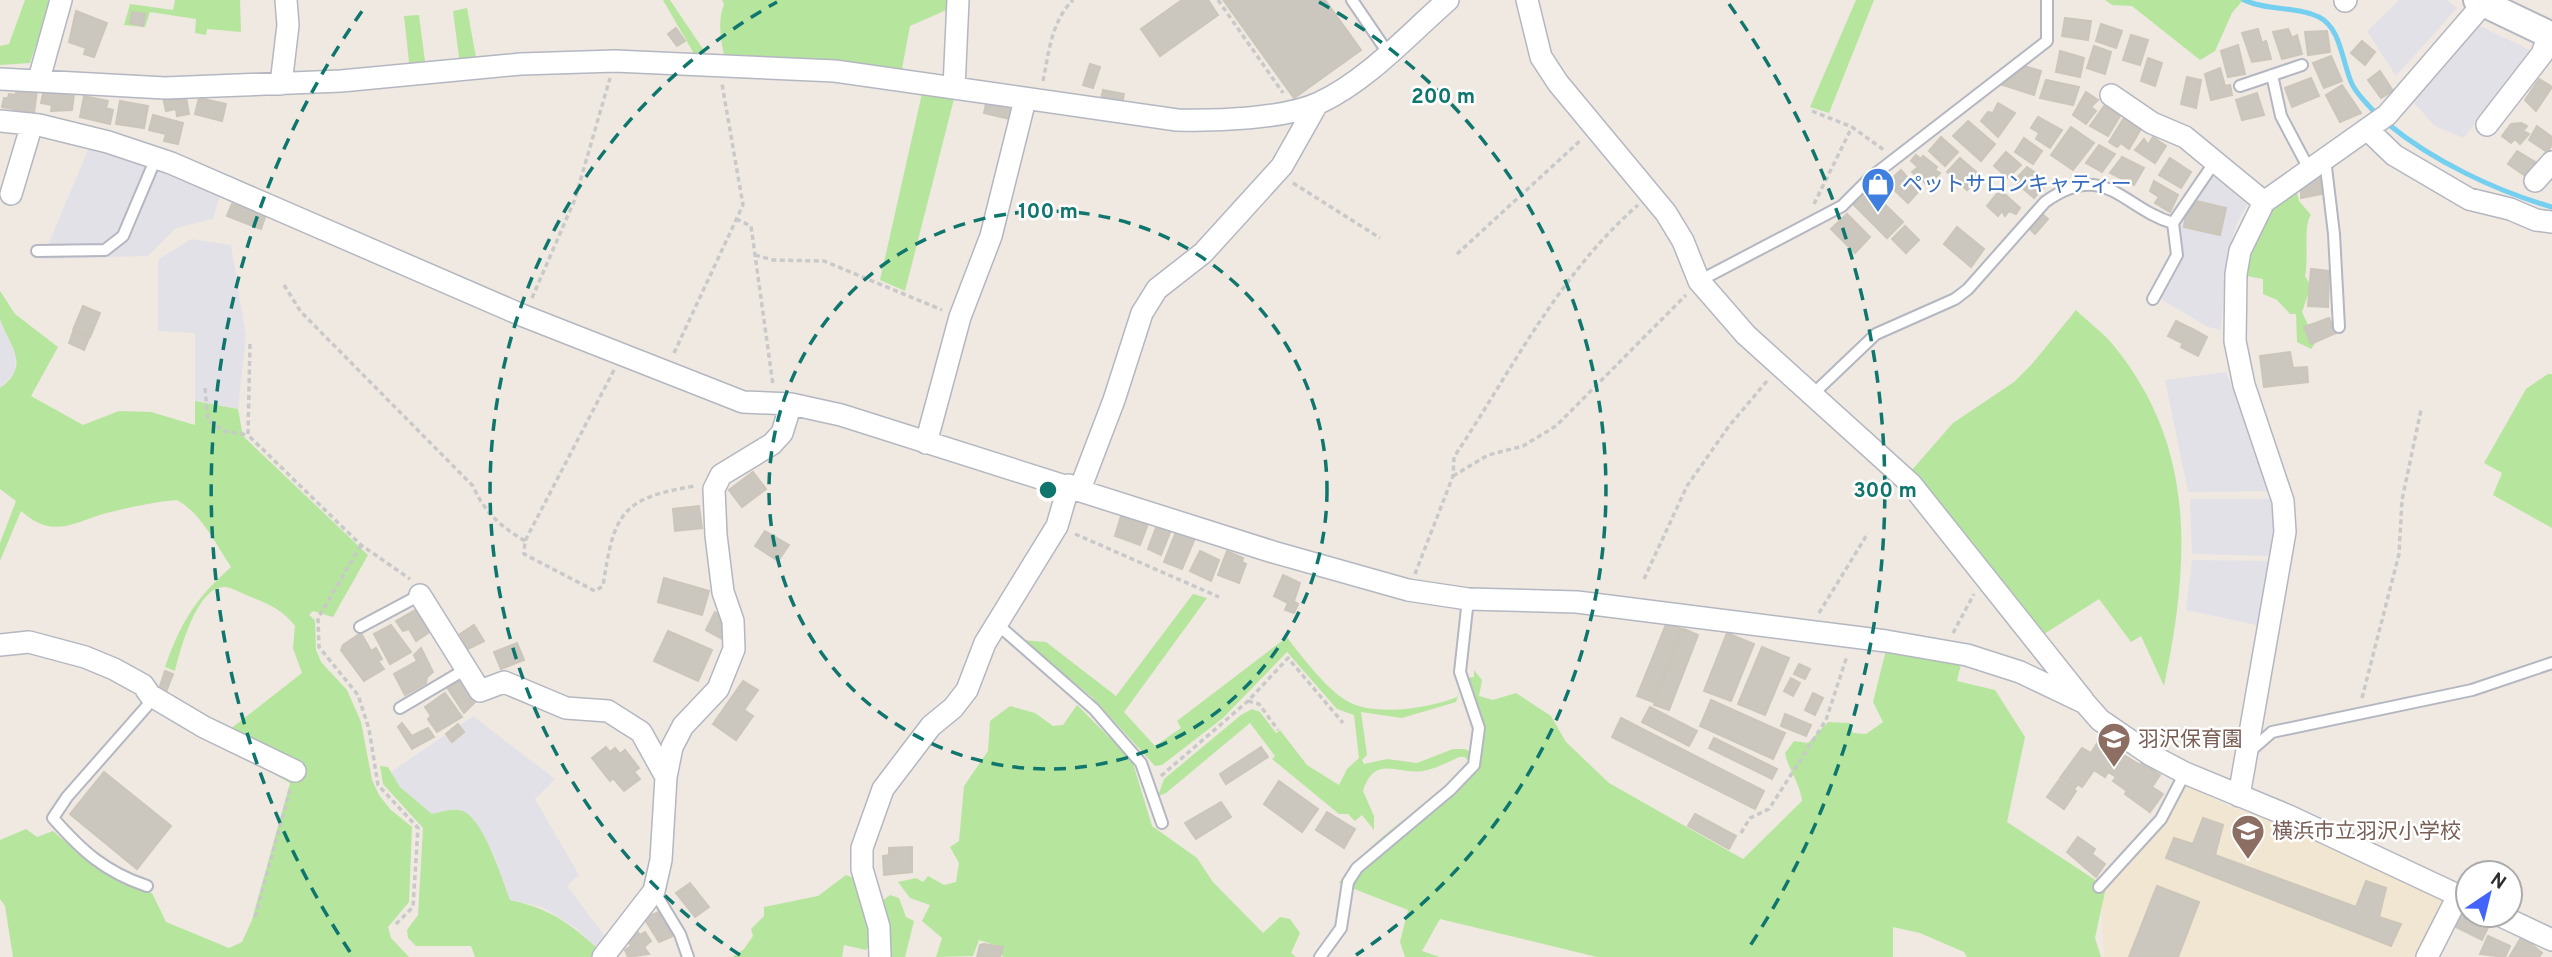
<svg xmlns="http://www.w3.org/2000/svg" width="2552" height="957" font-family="Overpass,'Noto Sans JP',sans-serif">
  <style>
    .industrial { fill: #e3e1e8 }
    .education { fill: #f0e6d1 }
    .green { fill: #b6e59e }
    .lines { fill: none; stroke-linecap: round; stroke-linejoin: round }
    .stream { stroke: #75cff0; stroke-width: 5 }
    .building { fill: #cbc7bf; stroke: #cbc5ba; stroke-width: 2 }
    .service-casing { stroke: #b4b7c1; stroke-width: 14 }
    .minor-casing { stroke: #b4b7c1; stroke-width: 24 }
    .tertiary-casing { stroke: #b4b7c1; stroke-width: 30 }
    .path { stroke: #c9c9c9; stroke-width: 3.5; stroke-dasharray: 5 3.5; stroke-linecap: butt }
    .service { stroke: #fff; stroke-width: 10 }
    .minor { stroke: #fff; stroke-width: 21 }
    .tertiary { stroke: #fff; stroke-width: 26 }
    .ring { fill: none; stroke: #0f766e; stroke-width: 3.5; stroke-dasharray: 12 9 }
    .labels { text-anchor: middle; stroke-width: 5; stroke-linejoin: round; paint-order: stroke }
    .shop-label { font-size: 21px; fill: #366cbe; stroke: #fff; text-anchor: start }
    .education-label { font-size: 21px; fill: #785e54; stroke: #fff; text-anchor: start }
    .centre { fill: #0f766e; stroke: #fff; stroke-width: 3.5 }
    .ring-label { font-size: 21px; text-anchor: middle; font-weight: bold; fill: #0f766e; stroke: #fff; stroke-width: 5; stroke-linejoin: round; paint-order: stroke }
  </style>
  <rect width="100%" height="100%" fill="#efe9e1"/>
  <path class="industrial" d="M2399,0H2447L2457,8L2396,76L2367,31Z
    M2478,25L2530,50L2464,138L2435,126L2412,101Z
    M91,143L221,192L213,219L176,228L148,256L42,259Z
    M2215,171L2250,200L2237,223L2227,255L2221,330L2208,327L2159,298L2176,267V224Z
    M191,239L231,245L246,336L238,409L195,401V333L158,331V260Z
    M0,319L16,356L15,372L0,388Z
    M2226,372L2272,491L2188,492L2165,380Z
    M2190,499H2270L2275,526L2271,556L2192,554Z
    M2192,560L2270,561L2257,625L2186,610Z
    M473,716L555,779L535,799L579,875L567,886L607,939L598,949L576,928L542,907L510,900L492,850L456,809L432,814L400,787L391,772Z"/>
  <path class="education" d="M2187,784L2230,807L2290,824L2447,900L2419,957H2104L2101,892L2160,830Z"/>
  <path class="green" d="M25,0H51L30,63L0,65V46L9,44Z
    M175,0H240L241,32L207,29L206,35L195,33L196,19L150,12L145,27L124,25L130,4L173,10Z
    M663,0H670L709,58L697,59Z
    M722,0H952L951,8L910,26L901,74L725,59C721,41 717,22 724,4Z
    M1856,0H1874L1829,113L1810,107Z
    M2105,0H2243L2232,13L2215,51L2200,60L2132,6L2112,5Z
    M467,8L477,63L460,65L453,11Z
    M419,15L426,69L410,71L404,16Z
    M923,89L955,95L905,291L880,280Z
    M2285,193H2297L2299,201L2311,215C2303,224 2309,259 2305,276L2311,286L2302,312L2316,342L2311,349L2297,342L2296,314H2290L2277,300L2263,294V279L2247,276L2244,271L2265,208Z
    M0,291L15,314L58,347L31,396L83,425L119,411L151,412L195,425V401L238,409L243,436L368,555L333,617L313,611L309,615L315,620L316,650L321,662L347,690L361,722L372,780L379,795L390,809L412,827L409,902L388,927L391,938L409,957H13L5,906L0,899V840L26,829L37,837L53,831C87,861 109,880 152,893L166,922L229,948L242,942L252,920L290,783L215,741L302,673L293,648L295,626C283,610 269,604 251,597C243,594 233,588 225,587C197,585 180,651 175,671L165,667C181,622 195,599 231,567C215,543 202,514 177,500C153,502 130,507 107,513C73,522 54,540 21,511L0,561V543L16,501L0,489V388C32,365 9,346 0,319C0,311 0,299 0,291Z
    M2076,310C2088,322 2104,333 2114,346C2198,449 2189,565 2164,686L2141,636L2131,642L2099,599L2041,636L1911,471L1953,423L2014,382L2032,364Z
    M2548,374H2552V528L2493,495L2502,473L2484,463L2526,389Z
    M1193,594L1207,598L1124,712L1155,746L1181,728L1177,721L1287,637C1301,656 1330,694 1351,703C1377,716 1431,708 1457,697L1460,689L1456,702L1402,718L1361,712L1367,755L1362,760L1364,764L1387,759L1417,763L1453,749H1465L1473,753L1481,749L1484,737L1467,678L1474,677V670L1482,680L1479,696L1493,700L1516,693L1551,716L1566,742L1609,783L1743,859L1802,801C1800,783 1789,771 1785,753L1794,741L1808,743L1828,722L1849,723L1853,733L1866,734L1883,722L1873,702L1887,646L1962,660L1957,681L1995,690L2025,737L2007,822L2106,887L2095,938L2101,957H1967L1964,952L1920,933L1893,927V957H1597L1440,919L1422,951L1440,957H1405L1400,942L1408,910L1339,883C1373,834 1430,807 1470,763L1465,757H1459C1448,762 1435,769 1423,771C1397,775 1375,754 1363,791L1374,816V830L1362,815L1355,821L1348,814H1339L1272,759L1275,756L1250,723L1166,793L1158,796L1164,779L1241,715L1252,709L1260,712L1276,733L1280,730L1307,765L1339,785L1347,769L1359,758L1354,715L1337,709L1287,652L1223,718L1162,765L1155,766L1092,697L1022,640L1046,642L1116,696Z
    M1077,705L1132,760L1152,826L1197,858L1213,882L1263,933L1280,917L1290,919L1300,933L1291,953L1296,957H1003L998,946L979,940L973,956L936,957L942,938L922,921L930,905L910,898L898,882L916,878L923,882L928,876L944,885L956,882L959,863L950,847L959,841L964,786L988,751L990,721L1010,706L1035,713L1053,726L1063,725Z
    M380,766L388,767L400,787L432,814C442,812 455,807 465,812C485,824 502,878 510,900C555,910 573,926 607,957H475L471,946H416L408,938L407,930L418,915L423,828L383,784Z
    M846,875L865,883L882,901L890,895L899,898L906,917L914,921L905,957H888L873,941L866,950L844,945L842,957H732L744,949L753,936L751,929L764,916V907L818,896Z"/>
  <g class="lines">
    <path class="stream" d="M2244,0C2267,11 2296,6 2319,17C2341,28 2342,62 2352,84C2357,95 2368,104 2376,114
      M2388,124C2433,161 2496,191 2552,207"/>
  </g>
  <path class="building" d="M1182,0H1208L1218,15L1160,56L1141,29Z
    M1325,0L1361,50L1294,98L1224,1Z
    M76,11L107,23L94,57L84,54L86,48L69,42Z
    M132,12L145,14L143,26L130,23Z
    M2065,18L2091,21L2088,40L2062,36Z
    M2101,24L2122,31L2116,48L2096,41Z
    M676,28L685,41L677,46L668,34Z
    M2258,29L2262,43L2266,41L2271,59L2252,62L2242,33Z
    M2288,29L2292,38L2297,35L2302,54L2282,59L2273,32Z
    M2327,31L2330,52L2308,55L2305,32Z
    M2131,35L2148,40L2140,65L2123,60Z
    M2362,41L2375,52L2365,65L2351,53Z
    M2238,45L2245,74L2228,77L2221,51Z
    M2094,46L2111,52L2105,74L2087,68Z
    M2060,51L2084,58L2080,77L2056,72Z
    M2331,56L2342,81L2324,88L2313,63Z
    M2148,58L2162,63L2155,86L2141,81Z
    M1090,64L1100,67L1093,88L1083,85Z
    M2024,66L2041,71L2034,95L2003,85Z
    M2220,68L2225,86L2230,85L2232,95L2211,100L2205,74Z
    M2380,71L2393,91L2381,98L2368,80Z
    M2187,77L2201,80L2196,108L2181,104Z
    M2311,78L2319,96L2292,107L2285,88Z
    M2539,79L2552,87L2536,111L2525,100Z
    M2046,80L2079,87L2073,105L2040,98Z
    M2342,85L2361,113L2340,122L2326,95Z
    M26,89L37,91L34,113L2,107L4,98H8L9,94L16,95V91L26,93Z
    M44,89L74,94L72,110L51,111L52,105L41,103Z
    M1103,90L1124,94L1122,105L1101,100Z
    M2086,92L2098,100L2091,107L2096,111L2086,124L2073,115Z
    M2257,93L2264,115L2242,120L2236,100Z
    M173,95L174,100L186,97L189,114L177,116L176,109L166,111L163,97Z
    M84,96L108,101L106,108L113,110L110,124L80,117Z
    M199,98L226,104L222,121L195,114Z
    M987,99L1017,106L1014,120L984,113Z
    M120,101L148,106L144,128L116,124Z
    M1998,103L2015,113L1998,137L1981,121L1988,112L1993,113Z
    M2104,106L2120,116L2108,136L2090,126Z
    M153,115L183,123L178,144L164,141L166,134L149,130Z
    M2038,117L2062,130L2050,148L2036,139L2039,133L2031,128Z
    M2124,118L2141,129L2129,149L2121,143L2117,147L2109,142Z
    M1968,121L1995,144L1981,161L1953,136Z
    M2521,123L2527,126L2523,131L2529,134L2520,144L2515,139L2511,143L2502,136L2511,124Z
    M2537,126L2552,137V145L2547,152L2529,140Z
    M2071,127L2094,143L2073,170L2051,155Z
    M1941,137L1958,152L1945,166L1929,151Z
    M2153,137L2166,146L2155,163L2135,150L2144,139L2148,145Z
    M2024,138L2042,151L2033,164L2015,152Z
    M2099,145L2115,154L2102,172L2086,163Z
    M2517,151L2537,163L2527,177L2508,164Z
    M2006,152L2021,165L2008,178L1994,166Z
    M1916,155L1921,159L1923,156L1937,167L1935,170L1940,173L1929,186L1912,172L1918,167L1911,161Z
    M2122,157L2144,168L2134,185L2110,173Z
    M1960,158L1981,176L1967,190L1947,172Z
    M2170,158L2191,172L2181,188L2159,175Z
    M2321,166L2322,194L2301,198V180Z
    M2027,167L2048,182L2034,198L2014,181Z
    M1901,170L1919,191L1908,203L1887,183Z
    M2154,181L2178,195L2170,212L2155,203L2159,197L2150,191Z
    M1869,189L1903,222L1887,238L1854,205Z
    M2000,190L2020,208L2016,214L2009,211L2005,216L2002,211L1998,216L1987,206Z
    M2196,201L2226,208L2220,235L2184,227L2186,213Z
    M246,203L267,211L261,229L227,216L232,204L244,208Z
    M2040,212L2048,219L2035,234L2027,226Z
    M1847,214L1870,237L1855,253L1831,229Z
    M1905,226L1919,240L1906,253L1892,239Z
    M1957,227L1984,249L1971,267L1944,244Z
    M2311,269L2329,271L2328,307L2308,306Z
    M83,306L100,313L90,337L73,330Z
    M2329,318L2336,333L2311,344L2304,327Z
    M2176,321L2190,328L2182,343L2168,336Z
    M2191,328L2207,337L2198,356L2181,347Z
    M73,332L89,338L84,350L69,343Z
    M2290,352L2293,368L2307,367L2308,382L2264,387L2260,356Z
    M753,472L766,489L742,507L729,490Z
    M699,506L702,528L675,531L673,509Z
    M1121,516L1148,524L1140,545L1115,536Z
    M1157,525L1171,530L1161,555L1148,549Z
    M765,531L789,545L778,561L755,546Z
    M1176,532L1195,538L1182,569L1164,562Z
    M1200,551L1219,560L1211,581L1190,571Z
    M1227,551L1243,558L1242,562L1246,564L1239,583L1218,575Z
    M1283,575L1300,583L1294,601L1298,604L1294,613L1285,610L1288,603L1274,596Z
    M664,578L709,591L702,615L658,602Z
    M417,609L431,631L416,641L409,629L403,631L396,621Z
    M715,612L732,622L722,639L706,630Z
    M1667,622L1682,629L1653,702L1637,696Z
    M391,625L411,652L390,664L374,634Z
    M474,625L484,641L468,649L460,634Z
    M1684,629L1698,635L1669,710L1654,705Z
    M668,631L712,650L698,681L654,661Z
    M361,633L371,651L376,648L382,659L378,661L384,669L364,681L341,650L343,645Z
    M1727,633L1754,644L1731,701L1704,691Z
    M517,643L524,660L501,669L494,652Z
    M1762,647L1789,658L1765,715L1738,704Z
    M421,648L433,672L427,677L426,683L405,695L394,674L417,661L414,655Z
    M1799,664L1810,669L1805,679L1794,674Z
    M165,671L173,674L166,692L159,689Z
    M1791,678L1800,683L1793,696L1784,691Z
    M462,679L476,701L464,713L448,689Z
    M743,681L758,690L744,710L753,716L736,740L713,724Z
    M445,693L462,717L437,732L428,719L431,716L425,707Z
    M1813,693L1823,698L1815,715L1805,710Z
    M1711,700L1785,733L1773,759L1700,726Z
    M1650,707L1697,731L1689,746L1642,722Z
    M1785,714L1811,725L1806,736L1781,726Z
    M1621,718L1764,791L1755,809L1612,737Z
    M402,723L412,736L428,728L434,737L412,749L398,727Z
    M458,724L464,732L452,742L446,734Z
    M1714,738L1777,769L1772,779L1709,748Z
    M2099,740L2140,765L2145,758L2154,765L2151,769L2160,775L2152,787L2163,794L2150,812L2125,794L2127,791L2113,781L2116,777L2108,772L2105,777L2094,770L2082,787L2078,784L2075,788L2060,778L2082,748L2091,753Z
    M606,747L610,752L615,748L620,754L625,750L639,768L634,772L640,779L624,791L613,778L610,781L592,758Z
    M1261,747L1268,757L1226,784L1220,774Z
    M104,772L171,826L137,869L70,814Z
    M2059,780L2076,791L2064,809L2047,797Z
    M1279,781L1318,809L1302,832L1264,804Z
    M1221,802L1231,817L1196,839L1185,823Z
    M1327,812L1355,829L1344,848L1316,830Z
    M1695,814L1736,836L1729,849L1688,826Z
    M2203,818L2223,825L2215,855L2356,907L2366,881L2386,888L2379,917L2401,924L2391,946L2166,858L2174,838L2193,844Z
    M2078,837L2095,849L2092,854L2105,864L2096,877L2067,852Z
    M912,847V872L884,875L883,856L889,855V848Z
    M690,883L709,907L695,917L676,893Z
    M2157,886L2199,902L2178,957H2129Z
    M2463,904L2468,907V915L2492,919L2482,940L2452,925Z
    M659,912L673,936L659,942L644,918Z
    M637,931L640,935L645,932L651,941L644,947L649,954L628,957L625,950L631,946L627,940Z
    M2488,936L2510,946L2505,957L2480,954Z
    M2522,936L2542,953L2539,957L2510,956Z
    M984,944L1003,947L1000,957H977L980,945Z"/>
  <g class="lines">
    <defs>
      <path id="service" d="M1352,0L1388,53
        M2272,75L2281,116L2309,169
        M2240,86L2302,65
        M2325,159L2334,234L2339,327
        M37,251L105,250L123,236L156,158
        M1699,281L1842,206L1870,178L2047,41V0
        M2153,299L2177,255L2173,223
        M1812,395L1876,334L1955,299L1968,289L2045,202C2105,159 2122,208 2173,223L2216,160
        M997,624L1094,709L1141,763L1162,823
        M360,627L420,595
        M400,708L466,669
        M2249,752L2272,732L2472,690L2552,663
        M147,886C105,872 82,851 53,818L67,797L147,706L150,695
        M2099,887L2161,819L2185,773
        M654,891L680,934L688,957
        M1320,957L1341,928L1348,882L1357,868L1450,790L1474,765L1479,728L1460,672L1468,599"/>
      <path id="minor" d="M1527,0L1541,57L1558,83L1666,213L1683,241L1699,281L1746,335L1911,484L2083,700
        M2345,1L2346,0
        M0,79L165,88L341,81L521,64L615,61L835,71L1177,120C1215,121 1284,119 1319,103C1368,80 1408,35 1448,0
        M39,79L61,0
        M281,84L288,25L286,0
        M954,88L958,0
        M2111,95L2152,123L2185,137L2264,202
        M0,121L39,125L108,142L171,163L524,316L743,402L791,404L841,415L1273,552L1408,590L1468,599L1577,602L1886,641L1967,655L2020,672L2085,703L2100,720L2151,755L2185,773L2289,816L2468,900
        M2487,125L2542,54L2549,35
        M2367,129L2394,155L2469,199L2510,209L2536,220L2552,222
        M2535,181L2552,162
        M11,194L32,124
        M926,443L960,317L991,236L1025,100
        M1080,489L1114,400L1142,313L1157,289L1203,253L1282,166L1317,104
        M420,595L480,691L504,682L566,708L608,711L641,732L666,777
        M0,645L29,642L85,657L114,669L143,685L150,695L204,727L295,771
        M2239,796L2285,532L2283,501L2244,385L2235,341L2236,274L2240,251L2264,202L2387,115L2483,4
        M2499,915L2552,940
        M603,957L654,891L661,860L666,777L672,747L683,726L718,689L734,649L733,621L723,592L716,535L714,489L721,475L772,444L782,433L791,404
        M880,957L879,927L862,869V848L883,789L931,726L953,708L967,690L985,643L1057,526L1069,485
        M2427,957L2458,896"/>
      <path id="tertiary" d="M2477,0L2552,36"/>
    </defs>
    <use href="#service" class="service-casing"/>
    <use href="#minor" class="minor-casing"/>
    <use href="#tertiary" class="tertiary-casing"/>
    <path class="path" d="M1218,0L1283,93
      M1043,81C1049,52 1051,22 1073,0
      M1812,111L1852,127L1884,150
      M1293,183L1380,238
      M1814,204L1852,127
      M736,219L751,226L773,385
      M1457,254L1582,139
      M755,255L773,260L824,261L942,310
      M284,285L301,312L473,486C485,513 500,526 525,541
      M532,298L575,199L610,78
      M250,344L248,435L361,545L410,579
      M674,353L743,205L722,84
      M614,370L525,541L524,554L595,591L603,586C614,513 621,498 695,486
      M205,388L208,420L224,431L248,435
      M1453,476L1488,455L1523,446L1556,426L1686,295
      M1075,534L1219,597
      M361,545L318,618L319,647L358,695L369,729L378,785L418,828L413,907L394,926
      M1415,574L1453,476L1454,457C1512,370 1558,275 1638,205
      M1644,579L1687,486L1729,426L1767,381
      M1819,613L1868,533
      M1953,633L1974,594
      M2362,698L2399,554L2402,500L2421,410
      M1248,701L1259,704L1278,730
      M1161,776L1248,701L1288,658L1343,723
      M1741,833L1750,818L1769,809L1826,720L1847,656
      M255,917L290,790"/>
    <use href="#service" class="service"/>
    <use href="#minor" class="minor"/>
    <use href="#tertiary" class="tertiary"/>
  </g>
  <g class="ring">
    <circle cx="1048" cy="490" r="279"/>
    <path d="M740 955A558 558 0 0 1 777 2M1319 2A558 558 0 0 1 1356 955"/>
    <path d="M350 952A837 837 0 0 1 367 4M1729 4A837 837 0 0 1 1746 952"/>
  </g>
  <defs>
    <symbol id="shop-pin" viewBox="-11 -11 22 30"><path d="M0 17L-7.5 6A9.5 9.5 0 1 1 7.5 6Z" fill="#3f7fe0" stroke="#fff"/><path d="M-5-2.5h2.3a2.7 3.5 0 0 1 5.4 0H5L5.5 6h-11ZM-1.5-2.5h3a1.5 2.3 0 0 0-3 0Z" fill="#fff"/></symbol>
    <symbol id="school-pin" viewBox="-11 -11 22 30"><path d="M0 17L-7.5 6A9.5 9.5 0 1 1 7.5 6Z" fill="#8d6e63" stroke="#fff"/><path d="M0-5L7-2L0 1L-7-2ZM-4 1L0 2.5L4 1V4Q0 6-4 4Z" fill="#fff"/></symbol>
  </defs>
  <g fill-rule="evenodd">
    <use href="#shop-pin" x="1859" y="165" width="38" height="52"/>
    <use href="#school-pin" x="2095" y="720" width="38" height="52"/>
    <use href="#school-pin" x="2229" y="812" width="38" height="52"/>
  </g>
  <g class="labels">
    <g class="shop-label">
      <text x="1902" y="191">ペットサロンキャティー</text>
    </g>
    <g class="education-label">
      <text x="2138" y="746">羽沢保育園</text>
      <text x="2272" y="838">横浜市立羽沢小学校</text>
    </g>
  </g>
  <circle cx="1048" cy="490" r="10" class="centre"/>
  <g class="ring-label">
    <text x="1443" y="103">200 m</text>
    <text x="1048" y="218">100 m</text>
    <text x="1885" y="497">300 m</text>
  </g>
  <g transform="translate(2489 894) rotate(35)"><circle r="33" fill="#ffffff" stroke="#ababab" stroke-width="2"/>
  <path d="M0-5L12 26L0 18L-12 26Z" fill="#4264fb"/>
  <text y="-10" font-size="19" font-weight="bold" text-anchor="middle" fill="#2e2e2e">N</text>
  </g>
</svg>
